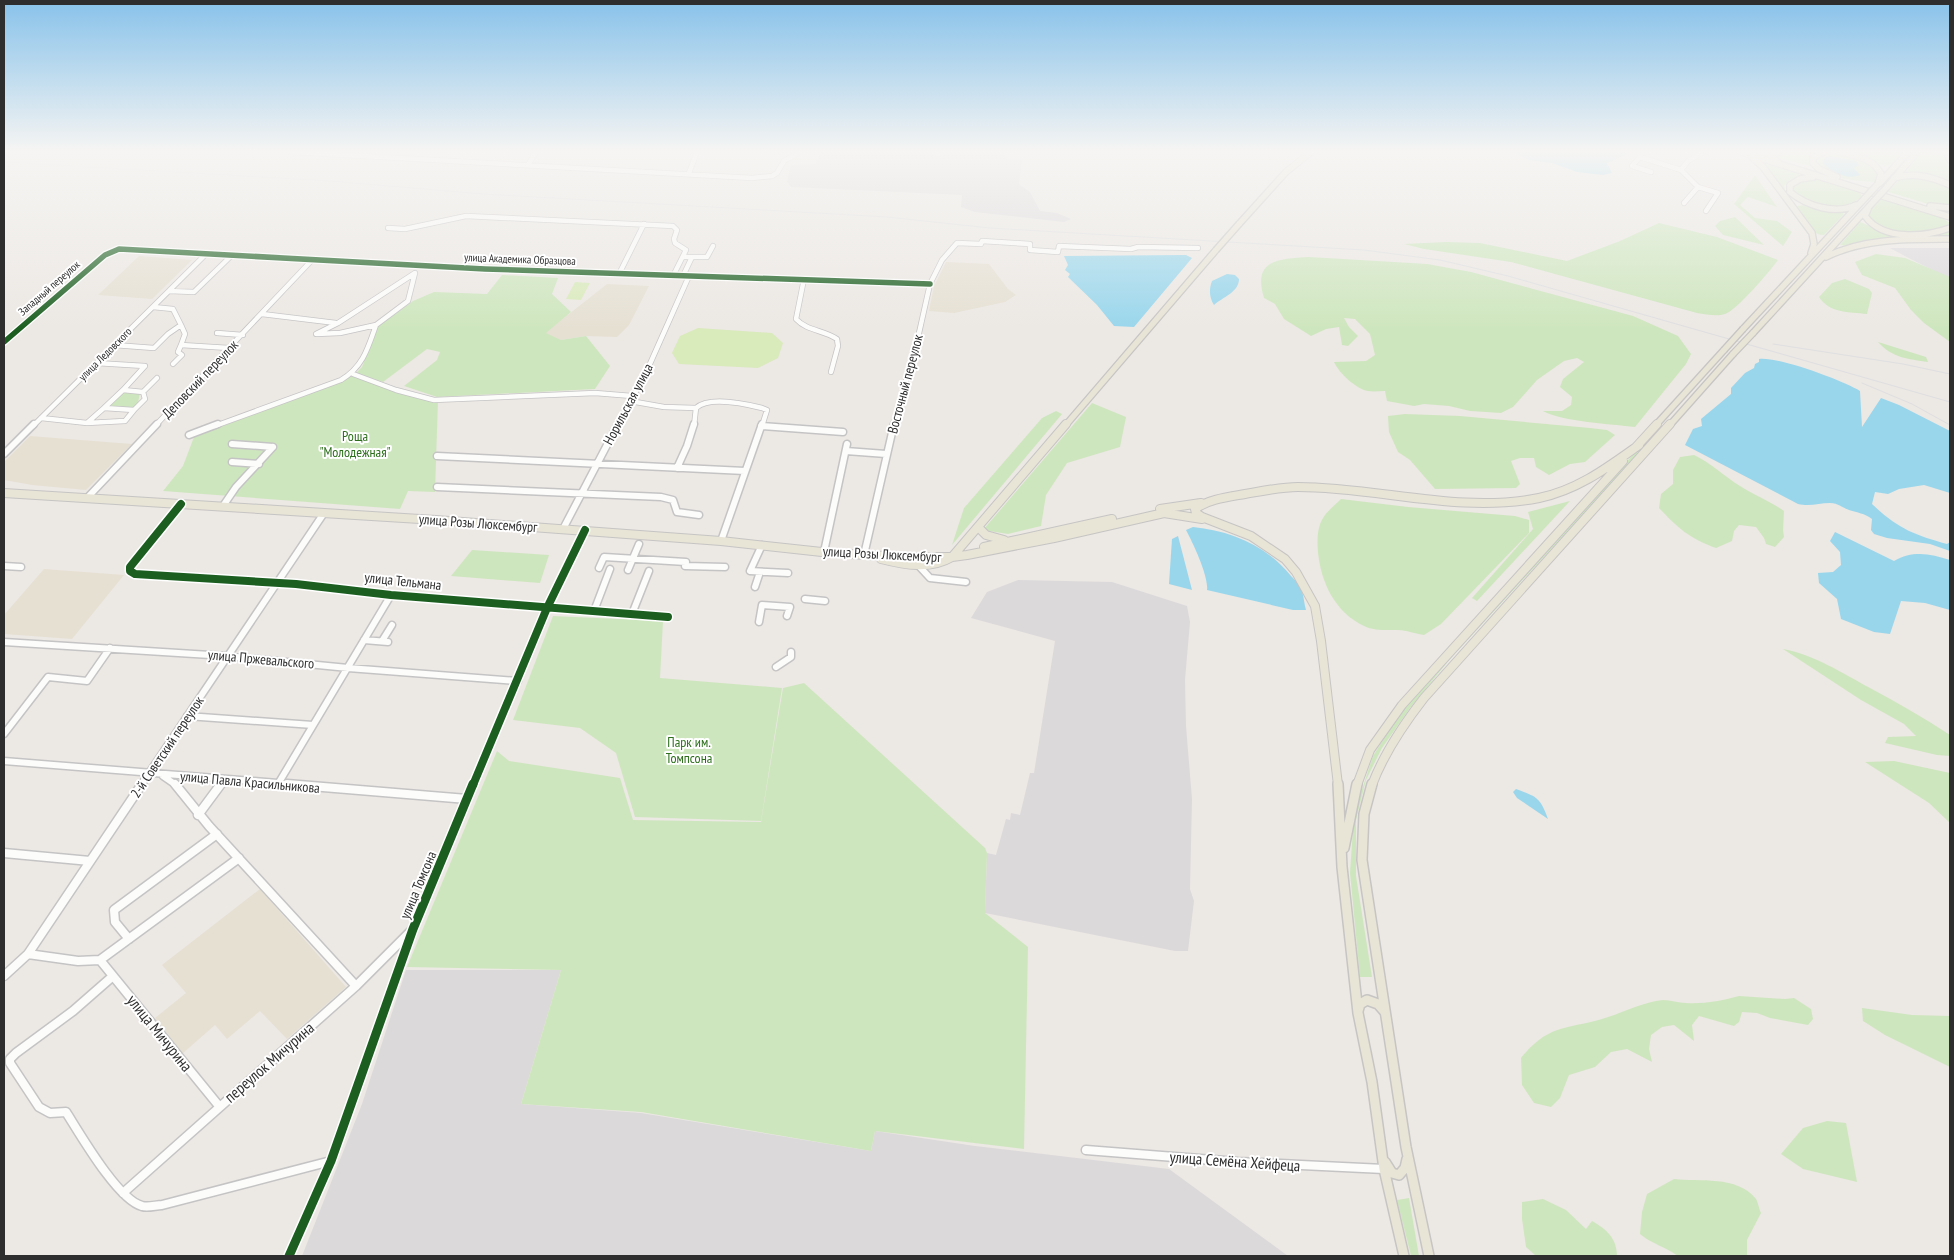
<svg xmlns="http://www.w3.org/2000/svg" width="1954" height="1260" font-family="'PT Sans Narrow',sans-serif">
  <style>
    .industrial { fill: #dcd9db }
    .education { fill: #e6e0d3 }
    .green { fill: #cee6be }
    .pitch { fill: #d9eabb }
    .water { fill: #99d6ec }
    .lines { fill: none; stroke-linecap: round; stroke-linejoin: round }
    .minor-far2-casing { stroke: #c5c4c5; stroke-width: 6 }
    .minor-far1-casing { stroke: #c5c4c5; stroke-width: 9 }
    .minor-casing { stroke: #c5c4c5; stroke-width: 11 }
    .major-far2-casing { stroke: #c6c5c4; stroke-width: 8 }
    .major-far1-casing { stroke: #c6c5c4; stroke-width: 10 }
    .major-casing { stroke: #c6c5c4; stroke-width: 12 }
    .minor-far2 { stroke: #fcfcfb; stroke-width: 4.5 }
    .minor-far1 { stroke: #fcfcfb; stroke-width: 6 }
    .minor { stroke: #fcfcfb; stroke-width: 8 }
    .major-far2 { stroke: #e8e4d6; stroke-width: 5.5 }
    .major-far1 { stroke: #e8e4d6; stroke-width: 8 }
    .major { stroke: #e8e4d6; stroke-width: 9 }
    .rail { stroke: #dfdfe1; stroke-width: 1 }
    .major-bridge-casing { stroke: #c6c5c4; stroke-width: 8; stroke-linecap: butt }
    .major-bridge { stroke: #e8e4d6; stroke-width: 5.5 }
    .cycleway-far2-casing { stroke: #fff; stroke-width: 8 }
    .cycleway-far1-casing { stroke: #fff; stroke-width: 11 }
    .cycleway-casing { stroke: #fff; stroke-width: 12 }
    .cycleway-far2 { stroke: #1b5e20; stroke-width: 5.5 }
    .cycleway-far1 { stroke: #1b5e20; stroke-width: 8 }
    .cycleway { stroke: #1b5e20; stroke-width: 9 }
    .labels { text-anchor: middle; stroke-width: 4; stroke-linejoin: round; paint-order: stroke }
    .far-street-label { font-size: 11px; fill: #2e2e2e; stroke: #fff }
    .street-label { font-size: 14px; fill: #2e2e2e; stroke: #fff }
    .park-label { font-size: 14px; fill: #2c6e1b; stroke: #fff }
    .near-street-label { font-size: 16px; fill: #2e2e2e; stroke: #fff }
  </style>
  <rect width="100%" height="100%" fill="#ece8e4"/>
  <path class="industrial" d="M820,152H1004L1007,159L1022,160L1019,184L1030,192L1040,211L1057,213L1071,219L1064,222L975,212L961,207L962,195L791,187L787,182L791,165L816,164Z
    M1890,248H1950V279L1903,255Z
    M1018,580L1112,582L1187,606L1190,622L1185,680L1186,726L1192,799L1190,889L1194,901L1188,951H1175L985,913L987,853L996,855L1006,819L1010,820L1011,813L1020,815L1030,773H1034L1055,641L971,618L987,592Z
    M406,970H561L521,1104L641,1113L871,1151L875,1131L975,1146L1169,1169L1288,1256H302L362,1104Z"/>
  <path class="education" d="M139,256L192,260L152,299L98,295Z
    M946,262L989,264L1008,289L1016,295L1005,302L954,313L929,311L934,286Z
    M607,284L649,286L629,325L617,337L586,336L561,340L545,333Z
    M30,436L132,444L86,490L32,485L4,480V462Z
    M44,569L124,575L72,639L4,634V615Z
    M260,889L346,987L287,1039L260,1011L227,1039L215,1025L182,1054L155,1018L186,993L162,965Z"/>
  <path class="green" d="M1800,152H1816L1812,156L1814,167L1775,157Z
    M1847,152H1899L1901,155L1892,164L1885,166Z
    M1922,152H1943L1950,166V184L1907,171Z
    M1835,154C1851,156 1868,159 1878,173L1875,182C1858,181 1826,180 1818,162L1820,158Z
    M1762,163L1804,176L1791,179L1784,186L1786,193Z
    M1755,175L1777,207L1748,197L1740,205L1755,218L1777,221L1792,232L1783,246L1734,204Z
    M1902,177L1927,179L1950,187V205L1928,204L1888,192Z
    M1819,180L1859,192L1862,196C1842,216 1815,204 1794,194L1792,188C1799,179 1808,180 1819,180Z
    M1881,199L1942,218L1950,223L1949,225C1938,232 1900,235 1887,231C1881,229 1873,222 1867,218L1868,213Z
    M1808,205L1841,212L1844,214L1824,235C1811,236 1802,216 1795,206Z
    M1735,217L1764,245L1723,235L1715,226L1720,221Z
    M1860,222L1889,234H1938L1950,231V238L1848,246L1840,245Z
    M1659,223L1717,237L1778,260C1771,270 1736,311 1725,314C1716,317 1706,314 1697,313L1511,262L1424,249L1404,244L1446,242L1480,243L1567,261L1620,241Z
    M1876,254L1905,258L1950,277V342L1924,323L1911,310L1895,288L1862,275L1855,262Z
    M1309,257L1427,264L1471,272L1633,316L1678,336L1691,354L1686,364L1635,427C1611,424 1563,422 1543,411H1562L1571,405L1572,397L1560,387L1563,379L1584,362L1577,358L1564,361L1537,380L1513,407L1501,413L1470,411L1449,406L1424,404L1414,406L1387,401L1385,391C1379,391 1373,392 1368,391C1356,389 1339,373 1334,362L1366,361L1375,355L1370,334L1355,319L1344,318L1349,327L1358,336L1348,346L1342,345L1339,327L1326,329L1311,336L1284,319L1275,304L1264,298C1252,259 1279,259 1309,257Z
    M502,275L558,278L552,294L571,312L546,333L561,340L586,336L610,366L595,389L437,397L404,386L437,360L440,352L427,349L383,382L356,373L362,367L378,327L413,301L434,292L487,294Z
    M1845,279L1869,289L1872,293L1867,314C1849,312 1829,313 1819,297L1832,283Z
    M1878,342L1926,357L1928,362C1908,359 1892,358 1878,342Z
    M353,376L392,391L438,400L435,492L408,491L400,509L163,491L183,466L194,437Z
    M124,391L140,392L138,403L133,408L109,406Z
    M1092,403L1126,417L1120,447L1067,463L1046,495L1041,526L1008,534L983,530Z
    M1056,411L1062,414L952,545L964,508L1042,418Z
    M1405,414L1460,416L1590,428L1607,430L1615,435L1585,462L1570,464L1549,475L1536,467L1534,458H1520L1511,461L1520,484L1516,488L1435,489L1410,460L1398,452L1389,432L1388,416Z
    M1640,447L1644,448L1450,659L1410,708L1382,748L1366,780L1356,820V876L1372,977H1360L1350,873L1354,814L1373,756L1400,713L1439,667Z
    M1694,455C1711,463 1724,476 1740,486C1754,495 1770,501 1784,511L1783,530L1784,537L1775,547L1766,544L1764,538L1756,527L1739,525L1734,531L1732,541L1716,548C1689,538 1679,529 1659,508L1661,494L1673,484V470L1680,457Z
    M1341,499L1408,507L1515,516L1529,520V533L1441,624L1424,635C1416,634 1406,630 1398,630C1387,630 1374,631 1364,626C1335,612 1321,583 1318,552C1317,541 1317,528 1323,518C1327,511 1335,505 1341,499Z
    M1570,501L1477,601L1472,598L1533,529L1528,512Z
    M472,550L549,555L540,583L451,576Z
    M553,616L663,621L660,678L782,688L761,821L635,817L616,753L580,728L513,720Z
    M1783,649C1815,655 1842,673 1870,688C1898,703 1924,718 1950,735V756L1937,755L1885,743L1888,737L1916,736L1904,724L1861,700Z
    M804,683L985,848L987,853L985,913L1028,947L1024,1149L875,1131L871,1151L641,1112L521,1104L561,970L407,967L497,751L509,761L620,778L633,820L761,822L783,688Z
    M1894,761L1950,773V823L1929,803L1865,762Z
    M1739,996L1785,999L1794,998L1811,1009L1813,1019L1808,1025L1770,1018L1757,1013L1742,1012L1739,1022L1734,1026L1699,1016L1692,1025L1694,1041L1674,1025L1662,1027L1651,1035L1649,1049L1652,1062L1627,1049L1611,1052L1595,1067L1569,1075L1560,1098L1551,1107L1534,1103L1522,1085L1521,1058C1550,1022 1569,1030 1608,1017C1627,1011 1643,1002 1663,1000C1671,1000 1678,1003 1686,1003C1704,1004 1721,1001 1739,996Z
    M1862,1008L1912,1015L1950,1016V1067L1885,1035L1863,1021Z
    M1827,1121L1846,1123L1857,1182L1803,1169L1781,1154L1803,1128Z
    M1674,1179C1699,1182 1737,1175 1756,1199C1758,1202 1759,1209 1761,1213L1747,1240V1256H1678C1666,1247 1652,1244 1640,1234L1642,1212L1647,1194Z
    M1409,1198L1419,1256H1411L1397,1200Z
    M1543,1199L1566,1210L1586,1229L1592,1221C1606,1229 1617,1238 1617,1256H1536L1526,1247L1522,1219V1202Z"/>
  <path class="pitch" d="M575,282L590,283L581,300L566,299Z
    M698,328L772,333L783,343L778,358L758,368L679,364L672,353L680,336Z"/>
  <path class="water" d="M1513,152H1631L1607,163L1612,173L1603,175L1577,172L1552,163L1529,160Z
    M1830,156L1856,161L1859,165L1854,168L1860,175C1848,180 1832,173 1823,163L1825,158Z
    M1186,255L1192,258L1134,327L1114,326L1097,305L1068,277L1070,274L1065,270L1068,265L1064,256Z
    M1227,274L1235,275L1239,279C1239,292 1223,297 1214,305C1209,297 1209,289 1212,281Z
    M1759,359C1777,356 1844,381 1860,391L1862,427L1881,398L1899,405L1950,431V493L1924,485L1899,489L1888,494L1875,492L1872,504C1897,528 1914,535 1947,544L1950,542V551L1930,544L1887,538L1874,534L1871,530L1872,519C1864,513 1858,513 1849,510C1843,508 1838,503 1830,503C1819,503 1810,507 1798,504L1685,445L1693,429L1702,426L1701,419L1731,394V388L1745,373L1754,368L1755,364L1759,362Z
    M1193,527C1231,531 1266,545 1291,576C1295,580 1300,585 1302,591C1304,597 1304,604 1306,610H1293L1207,590C1209,577 1193,543 1186,530Z
    M1835,532L1894,561C1913,550 1931,554 1950,560V610L1925,603L1901,601L1890,634L1874,632L1841,619L1837,599L1819,583L1818,573L1833,572L1841,565L1840,552L1830,541Z
    M1178,536L1192,590L1169,584L1172,539Z
    M1516,789C1537,797 1540,797 1548,819L1517,798L1513,792Z"/>
  <g class="lines">
    <defs>
      <path id="minor-far2" d="M292,152L752,178L772,176L777,173L784,161L800,152
        M937,152L938,154
        M1703,152L1688,161L1681,170L1698,187L1718,193L1706,211
        M528,165L536,152
        M1651,172L1632,166L1640,157L1681,170
        M689,173L697,152
        M1684,203L1698,187
        M388,228L405,229L466,216L673,226L677,230L674,239L675,243L686,250L673,276
        M683,257H707L713,246
        M619,274L644,224
        M683,276L692,257
        M804,279L796,319C807,331 824,330 837,339L838,346L831,372
        M169,291L194,292L231,256
        M153,307L173,309L181,325
        M262,314L336,323
        M376,325L408,301L415,273
        M217,333L243,335
        M4,342L105,255L119,249L485,269L930,284
        M114,345L154,348L168,334L181,325L185,334L181,345
        M96,363L145,366L123,390L143,392L157,378
        M173,364L182,355L178,352L181,345L229,348
        M353,374L396,390L434,400L595,393L632,396
        M123,390L104,408L134,410L145,399L143,392
        M630,401L664,407L696,408L694,426
        M104,408L87,423L125,421L134,410
        M696,408C709,396 746,404 762,408L767,410L762,426
        M41,418L87,423
        M33,426L206,254
        M155,426L312,260
        M215,426L341,380C363,367 368,348 376,325L340,333L316,334L338,323L415,273
        M618,426L649,366L689,276
        M893,426L917,342L930,284L942,260L957,243L981,244L982,241L1030,244V250L1058,252L1059,246L1131,249L1138,247L1198,248"/>
      <path id="minor-far1" d="M761,426L843,432
        M189,435L218,424
        M232,444L273,447
        M846,451L886,454
        M4,454L34,424
        M437,456L745,471
        M232,462L259,464
        M677,468L687,446L694,424
        M437,487L661,497L673,500L677,512L699,515
        M88,497L157,424
        M181,504L130,567V571L135,574L296,584L391,595L668,617
        M223,506L236,487L273,447
        M563,529L618,424
        M721,541L762,424
        M762,545L750,571L788,573
        M824,552L847,444
        M864,555L894,424
        M918,565L930,578L966,582
        M4,566L21,567
        M685,566L725,567
        M599,568L604,557L686,562
        M628,570L639,544
        M755,587L760,572
        M805,599L825,601
        M594,611L610,569
        M632,614L649,571
        M759,622L762,605L790,607L787,616
        M364,640L388,642
        M382,641L392,625
        M4,642L226,656L348,668L518,681
        M776,667L791,657V652
        M187,716L313,725
        M4,734L48,677L87,681L110,648
        M4,761L302,785
        M163,776L176,785
        M278,784L391,595
        M141,785L324,513
        M220,785L224,780
        M473,785L547,608L585,530"/>
      <path id="minor" d="M175,784L209,826L356,986
        M287,784L467,799
        M198,815L221,784
        M4,853L90,861
        M129,939L115,922L114,910L217,834
        M28,954L78,961L100,960L239,858
        M100,960L219,1106
        M4,976L28,954L142,784
        M113,976L73,1011L16,1053L10,1059V1063L39,1107L50,1113L66,1112C80,1134 118,1200 142,1206C148,1208 156,1205 162,1205L331,1161
        M1086,1150L1238,1162L1384,1169
        M123,1193L356,986L412,930
        M289,1256L331,1161L413,929L473,784"/>
      <path id="major-far2" d="M1741,152L1950,217
        M1823,152L1813,158V163L1819,169L1837,177
        M1839,152C1855,155 1873,158 1881,174L1878,184
        M1946,152L1950,160
        M1752,157L1763,167L1812,233L1814,244L1811,253
        M1778,162L1771,156L1779,152
        M1813,177L1800,179L1790,185V192C1807,206 1835,215 1856,205
        M1894,178C1914,172 1932,177 1950,185
        M1880,183L1908,152
        M1887,187L1917,152
        M1930,206L1950,208
        M1868,209L1865,216C1883,241 1924,237 1950,228
        M1239,224L1286,172L1311,152
        M1826,257C1863,238 1909,239 1950,239
        M1743,329L1865,198
        M1753,333L1875,200
        M1065,426L1216,250
        M1655,426L1724,350
        M1669,426L1733,354"/>
      <path id="major-far1" d="M1636,447L1657,424
        M4,493L436,520L721,541L831,553L903,557H952L967,555L1054,538L1164,513L1202,519
        M1160,509L1201,503
        M978,527L986,535L1004,540
        M984,547L1112,519
        M881,559C905,565 930,570 952,557L1066,424
        M1338,785L1321,641L1315,606L1296,572L1285,559L1251,536L1202,517L1196,513L1195,509C1209,499 1228,497 1245,494C1262,491 1281,487 1298,487C1378,487 1459,514 1539,498C1578,490 1608,467 1639,445
        M1357,785L1370,750L1402,705L1623,461
        M1372,785C1384,753 1403,725 1424,698L1670,424"/>
      <path id="major" d="M1338,784L1342,867L1358,1013L1372,1082L1384,1169L1404,1256
        M1372,784L1364,814L1362,860L1406,1147L1429,1256
        M1344,848L1357,784
        M1358,1011L1360,1004L1367,1000L1378,1004L1385,1012
        M1385,1162L1392,1173L1399,1175L1405,1168L1407,1159"/>
    </defs>
    <use href="#minor-far2" class="minor-far2-casing"/>
    <use href="#minor-far1" class="minor-far1-casing"/>
    <use href="#minor" class="minor-casing"/>
    <use href="#major-far2" class="major-far2-casing"/>
    <use href="#major-far1" class="major-far1-casing"/>
    <use href="#major" class="major-casing"/>
    <use href="#minor-far2" class="minor-far2"/>
    <use href="#minor-far1" class="minor-far1"/>
    <use href="#minor" class="minor"/>
    <use href="#major-far2" class="major-far2"/>
    <use href="#major-far1" class="major-far1"/>
    <use href="#major" class="major"/>
    <path class="rail" d="M4,162L330,181L483,194L887,217L990,228L1364,250L1440,260L1508,276L1950,402
      M1773,344L1903,364L1950,374
      M1862,383L1912,404L1950,425"/>
    <defs>
      <path id="major-bridge" d="M1865,198L1878,184
        M1875,200L1887,187
        M1216,250L1239,224
        M1724,350L1743,329
        M1733,354L1753,333"/>
    </defs>
    <use href="#major-bridge" class="major-bridge-casing"/>
    <use href="#major-bridge" class="major-bridge"/>
    <defs>
      <path id="cycleway-far2" d="M4,342L105,255L119,249L485,269L930,284"/>
      <path id="cycleway-far1" d="M181,504L130,567V571L135,574L296,584L391,595L668,617
        M473,785L547,608L585,530"/>
      <path id="cycleway" d="M289,1256L331,1161L413,929L473,784"/>
    </defs>
    <use href="#cycleway-far2" class="cycleway-far2-casing"/>
    <use href="#cycleway-far1" class="cycleway-far1-casing"/>
    <use href="#cycleway" class="cycleway-casing"/>
    <use href="#cycleway-far2" class="cycleway-far2"/>
    <use href="#cycleway-far1" class="cycleway-far1"/>
    <use href="#cycleway" class="cycleway"/>
  </g>
  <linearGradient id="sky" x2="0" y2="1"><stop stop-color="#88c2ea"/><stop offset="0.46" stop-color="#f6f5f3"/><stop offset="1" stop-color="#f6f5f3" stop-opacity="0"/></linearGradient>
  <rect width="1954" height="329" fill="url(#sky)"/>
  <g class="labels">
    <g class="far-street-label">
      <text transform="translate(520 259) rotate(2)" y="4">улица Академика Образцова</text>
      <text transform="translate(49 288) rotate(-41)" y="4">Западный переулок</text>
      <text transform="translate(105 354) rotate(-45)" y="4">улица Ледовского</text>
    </g>
    <g class="street-label">
      <text transform="translate(200 379) rotate(-46)" y="5">Деповский переулок</text>
      <text transform="translate(905 384) rotate(-75)" y="5">Восточный переулок</text>
      <text transform="translate(628 404) rotate(-62)" y="5">Норильская улица</text>
      <text transform="translate(478 523) rotate(4)" y="5">улица Розы Люксембург</text>
      <text transform="translate(882 554) rotate(3)" y="5">улица Розы Люксембург</text>
      <text transform="translate(403 581) rotate(6)" y="5">улица Тельмана</text>
      <text transform="translate(261 659) rotate(5)" y="5">улица Пржевальского</text>
      <text transform="translate(167 747) rotate(-56)" y="5">2-й Советский переулок</text>
      <text transform="translate(250 782) rotate(5)" y="5">улица Павла Красильникова</text>
      <text transform="translate(418 885) rotate(-67)" y="5">улица Томсона</text>
    </g>
    <g class="park-label">
      <text x="355" y="441">Роща<tspan x="355" dy="16">"Молодежная"</tspan></text>
      <text x="689" y="747">Парк им.<tspan x="689" dy="16">Томпсона</tspan></text>
    </g>
    <g class="near-street-label">
      <text transform="translate(160 1033) rotate(51)" y="6">улица Мичурина</text>
      <text transform="translate(269 1062) rotate(-41)" y="6">переулок Мичурина</text>
      <text transform="translate(1235 1161) rotate(4)" y="6">улица Семёна Хейфеца</text>
    </g>
  </g>
  <rect width="1954" height="1260" fill="none" stroke="#2e2e2e" stroke-width="10"/>
</svg>
